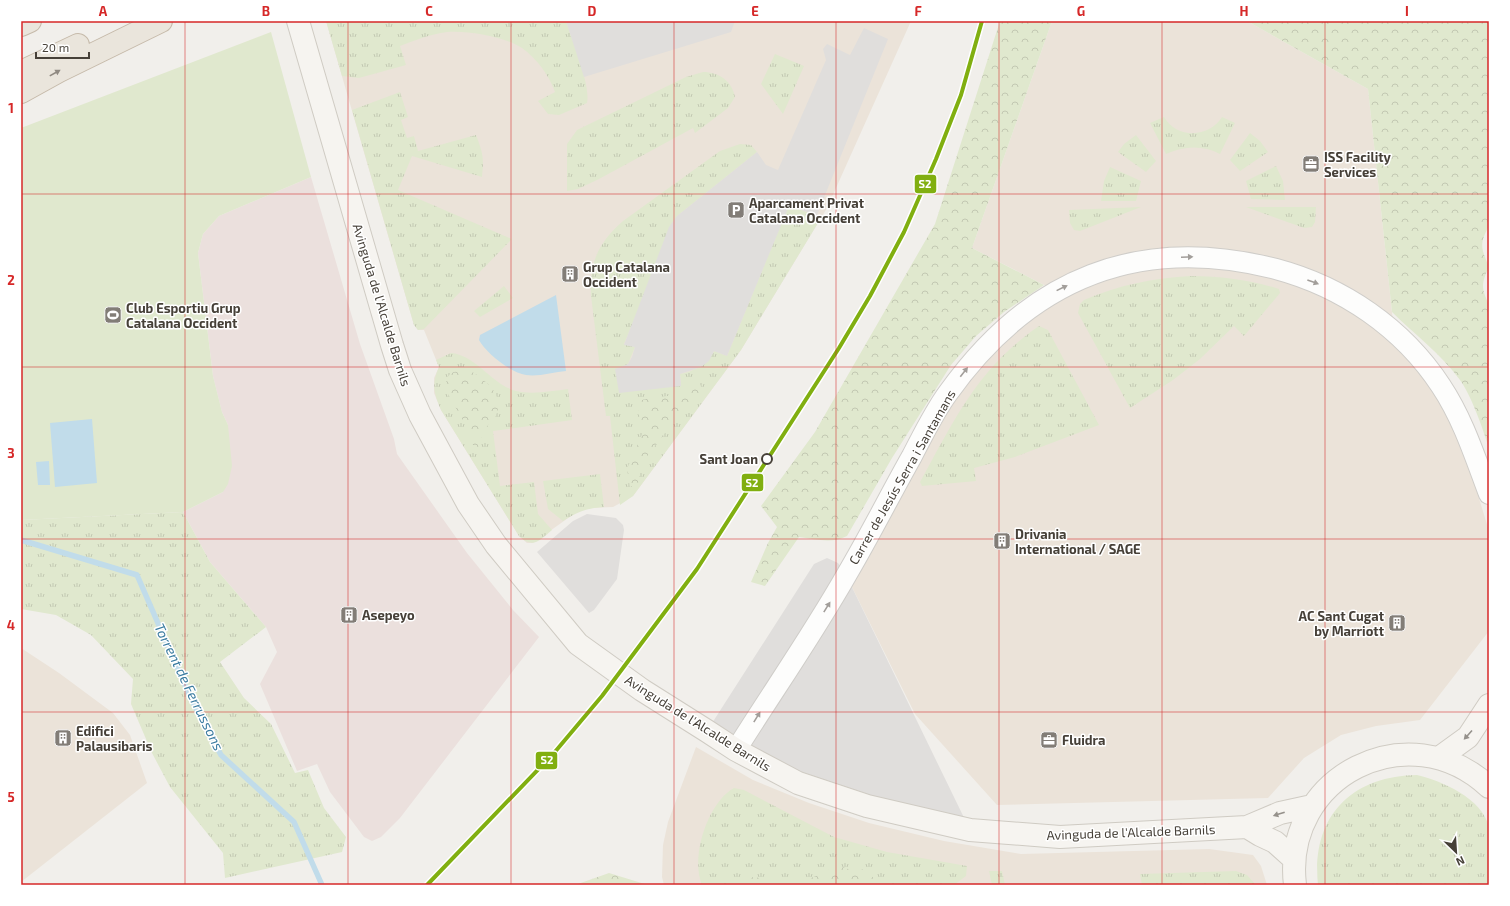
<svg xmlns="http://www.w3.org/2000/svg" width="1510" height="906" font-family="'Exo 2',sans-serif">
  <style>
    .commercial { fill: #ebe3d9 }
    .medical { fill: #ebe0dd }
    .grass { fill: url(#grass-tufts) }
    .forest { fill: url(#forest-crowns) }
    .pitch { fill: #e0e8ce }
    .parking { fill: #e0dedc }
    .water { fill: #c1dcea }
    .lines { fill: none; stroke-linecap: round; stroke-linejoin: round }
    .stream { stroke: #c1dcea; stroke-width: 5.5 }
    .street-casing { stroke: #cfcdc9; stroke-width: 22 }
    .secondary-casing { stroke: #cfcbc3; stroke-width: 24 }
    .highway-casing { stroke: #c6baaa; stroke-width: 24 }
    .street { stroke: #fdfdfc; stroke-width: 20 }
    .secondary { stroke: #f6f4f0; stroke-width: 22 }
    .highway { stroke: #eae5dc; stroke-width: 22 }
    .rail-1-casing { stroke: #fff; stroke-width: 7 }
    .rail-1 { stroke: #81af10; stroke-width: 4 }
    .oneway { fill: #908a82 }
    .oneway2 { fill: #a29e9a }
    .oneway3 { fill: #95918b }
    .grid { fill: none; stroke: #d62828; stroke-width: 1; stroke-opacity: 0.55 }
    .stop-dot { fill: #fff; stroke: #464038; stroke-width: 2 }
    .labels { text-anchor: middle; stroke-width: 3; stroke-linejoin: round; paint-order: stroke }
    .poi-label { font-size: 13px; font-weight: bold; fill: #464038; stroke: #fff; text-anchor: start }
    .street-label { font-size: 13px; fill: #464038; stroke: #fff }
    .stop-label { font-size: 13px; font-weight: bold; fill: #464038; stroke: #fff; text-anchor: end }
    .water-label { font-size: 14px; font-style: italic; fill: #3a7ba0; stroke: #fff }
    .line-badge { stroke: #fff; stroke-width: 1.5 }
    .badge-label { font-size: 11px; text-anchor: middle; font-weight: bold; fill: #fff }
    .neatline { fill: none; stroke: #d62828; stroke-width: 1.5 }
    .grid-label { font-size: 13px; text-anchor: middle; font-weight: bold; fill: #d62828 }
  </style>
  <defs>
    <pattern id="grass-tufts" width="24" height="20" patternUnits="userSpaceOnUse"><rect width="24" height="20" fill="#e0e8ce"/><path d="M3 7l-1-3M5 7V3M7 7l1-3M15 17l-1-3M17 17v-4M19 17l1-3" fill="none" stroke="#c2c8b2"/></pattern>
    <pattern id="forest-crowns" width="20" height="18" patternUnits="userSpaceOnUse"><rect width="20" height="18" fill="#e0e8ce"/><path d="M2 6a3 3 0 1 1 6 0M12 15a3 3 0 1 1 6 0" fill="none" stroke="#c2c8b2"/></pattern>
  </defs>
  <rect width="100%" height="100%" fill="#f1efeb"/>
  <path class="commercial" d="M326,21H911L827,208L741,350L633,496L613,507L588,508L578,511L533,543H527L519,536L441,410L434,393V378L439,367L424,330H418L414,325Z
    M1052,21H1247L1368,89L1395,340L1436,389L1463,446L1489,531V631L1420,720L1376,726L1341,735L1304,758L1268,798L997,805L915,714L846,575L947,394L1056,291L972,248Z
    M21,648L59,673L113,713L130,735L147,783L21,882Z
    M696,747L753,780L809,803L869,823L944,841L1021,854L1209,849L1253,855L1261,866L1267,885H664L662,877L663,845L668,822Z"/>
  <path class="medical" d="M311,177L360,344L394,439L397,454L467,553L513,610L539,637L400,818L381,837L372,841L364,837L330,792L317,764L297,771L260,684L277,652L266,627L210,562L183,512L223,492L228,425L222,412L213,376L198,253L203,234L219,216Z"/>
  <path class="grass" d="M326,21H566C572,40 591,85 587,103L559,115L548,114L538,101L555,92C549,75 537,59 522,48C506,37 467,30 447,32C431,34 416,40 400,46L406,65L359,78L342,76Z
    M775,54L804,66L783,114L761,84Z
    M703,72C719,72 732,81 735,97L728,108L695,133L693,128L599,179L578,189L567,191V144L577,130L686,77Z
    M400,92L408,117L401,120L407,138L414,136L418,151L476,135C483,153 484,158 482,177L412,156L398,190L512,239L424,329L418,330L414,325L352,110Z
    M1164,117C1177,139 1209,138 1222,117L1235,123L1220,154C1202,145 1184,146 1166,154L1150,123Z
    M1250,133L1260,141L1268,152L1240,171L1230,160Z
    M1136,135L1156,161L1146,172L1118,152L1124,144Z
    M740,144L751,145L757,152L677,216L624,344L635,347L628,364L622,367L681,385L680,374C695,371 708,364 714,351L727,356L789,205L821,218L741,350L633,496L620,505L610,416H606L591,296C589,263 598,243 623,221L720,151Z
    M1276,166L1283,181L1285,200L1251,199L1246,181Z
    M1110,167L1141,181L1136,201H1101L1104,181Z
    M1141,207L1080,231L1074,230L1070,223L1069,210Z
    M1246,207H1316L1315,222L1312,227L1304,228Z
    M1191,276C1222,276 1250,280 1279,289L1280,293L1244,336L1234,326L1200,359L1173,380L1130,408L1078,313L1080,304L1084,300C1119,285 1153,278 1191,276Z
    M504,286L513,298L480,317L474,311Z
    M1039,326L1048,330L1099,425L1015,457L974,468L976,481L922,486L920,482C955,419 977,369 1039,326Z
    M451,353C476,355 491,384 516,391C532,395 552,391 568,389L572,420L493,431L500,486L534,482L538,514L552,530C539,541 533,549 519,536L441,410C434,393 431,385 439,367L436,360Z
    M600,474L604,507C587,508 577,512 563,521L548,509L543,481Z
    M183,512L210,562L266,627L220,662L244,698L271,724L295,773L308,770L324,808L346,837L342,852L225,878L223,853L170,787L152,753L131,704L133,679L91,635L56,615L21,609V520Z
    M1417,775C1442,781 1482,798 1489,827C1492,838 1489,871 1489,885H1318C1311,818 1350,776 1417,775Z
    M734,788L744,790L834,837L887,852L967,866L966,876L954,885H702C690,857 708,802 734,788Z
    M989,871H1002L1005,885H992Z
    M1236,871L1247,875L1256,885H1142L1140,874Z"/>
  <path class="forest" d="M1000,21H1052L972,248L1044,285L1004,312L976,336L951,365L892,458L847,536C832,544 815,539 799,537L765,586L751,582L768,543L777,527L761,506L815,432L935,224Z
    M1247,21H1489V226C1479,244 1481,248 1489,267C1481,284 1481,287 1489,305V448C1483,429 1471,395 1460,380C1441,354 1414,334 1392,312L1368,89Z
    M466,368C482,378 506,393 496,415C493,421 486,426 483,433C481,437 480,443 478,448L473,445L465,424L448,394L446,379L451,373Z
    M696,380L701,386L698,396L684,408L639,467V482L630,487L627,469L644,430L638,413L642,400C655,396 667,398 679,393C685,391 690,383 696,380Z
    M840,866L853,871L865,869L880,885H734V881C759,871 770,885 794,883C811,881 824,870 840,866Z
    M609,873L648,885H575Z"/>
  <path class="pitch" d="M271,32L311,177L219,216L203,234L198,253L213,376L222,412L228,425L232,466L228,484L223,492L183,512L21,520V128Z"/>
  <path class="parking" d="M566,21H735L731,32L584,77Z
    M864,28L888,39L817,215L789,206L727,356L714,351L709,361L701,367L680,374L681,386L619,393L615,369L628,364L632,357L635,347L624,345L669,227L677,216L757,152L766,165L778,170L826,60L823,49L827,44L850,55Z
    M587,514L616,518L623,525L624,530L617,579L594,610L589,613L537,552L573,521Z
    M827,558L838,563L846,575L970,830L867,806L707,731L814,564Z"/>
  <path class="water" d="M556,295L566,371C554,372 538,377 526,375C511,373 486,353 479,340L480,335Z
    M92,419L97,483L55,487L50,423Z
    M49,461L50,485H38L36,462Z"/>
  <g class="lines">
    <path class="stream" d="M21,540L137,575L191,699L221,755L294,822L322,885"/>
    <defs>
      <path id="street" d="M736,750C773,691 813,634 847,574C870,535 890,495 912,456C923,435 934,412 948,393C1030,278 1139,234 1276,269C1343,287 1403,328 1441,386C1463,419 1475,457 1489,494"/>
      <path id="secondary" d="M298,21L392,345L400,370L420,415L468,504L496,545L578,644L642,690L707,731L736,750L798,783L867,806L970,830L1060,837L1247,827L1280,813L1312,806
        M1439,758L1468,737L1489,705
        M1247,827L1260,835L1275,842L1294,859
        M1295,885C1282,776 1409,712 1489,787"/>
      <path id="highway" d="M21,25L30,21
        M21,72L78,45
        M21,92L59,71L161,21"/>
    </defs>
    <use href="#street" class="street-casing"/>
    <use href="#secondary" class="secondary-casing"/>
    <use href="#highway" class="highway-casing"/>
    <use href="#street" class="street"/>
    <use href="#secondary" class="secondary"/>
    <use href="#highway" class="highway"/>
    <defs>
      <path id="rail-1" d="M427,885L554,753L602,696L697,569L839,348L870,296L904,232L936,159L961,95L982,21"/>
    </defs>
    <use href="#rail-1" class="rail-1-casing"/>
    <use href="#rail-1" class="rail-1"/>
  </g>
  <defs><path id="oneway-solid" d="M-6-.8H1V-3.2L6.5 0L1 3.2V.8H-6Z"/></defs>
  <use class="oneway" href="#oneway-solid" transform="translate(55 73) rotate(-29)"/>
  <g class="oneway2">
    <use href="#oneway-solid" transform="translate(1187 257) rotate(-2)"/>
    <use href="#oneway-solid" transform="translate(1313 282) rotate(20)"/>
    <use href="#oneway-solid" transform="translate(1062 288) rotate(-26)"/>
    <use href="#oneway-solid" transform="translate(964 372) rotate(-52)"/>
    <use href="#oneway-solid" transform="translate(827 607) rotate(-58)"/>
    <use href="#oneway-solid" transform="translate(757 717) rotate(-58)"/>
  </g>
  <g class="oneway3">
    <use href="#oneway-solid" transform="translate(1468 735) rotate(132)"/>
    <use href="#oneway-solid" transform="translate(1279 814) rotate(162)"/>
  </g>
  <path class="grid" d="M185,21V885M348,21V885M511,21V885M674,21V885M836,21V885M999,21V885M1162,21V885M1325,21V885M21,194H1489M21,367H1489M21,539H1489M21,712H1489"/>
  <defs>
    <symbol id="office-square" viewBox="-11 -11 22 22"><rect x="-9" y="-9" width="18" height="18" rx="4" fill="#827d77" stroke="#fff"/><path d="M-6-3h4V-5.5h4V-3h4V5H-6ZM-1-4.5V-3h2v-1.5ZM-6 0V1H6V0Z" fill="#fff"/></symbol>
    <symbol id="parking-square" viewBox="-11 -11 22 22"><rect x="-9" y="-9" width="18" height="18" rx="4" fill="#827d77" stroke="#fff"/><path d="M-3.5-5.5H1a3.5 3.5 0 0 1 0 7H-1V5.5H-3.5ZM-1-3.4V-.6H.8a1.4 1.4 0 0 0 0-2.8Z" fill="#fff"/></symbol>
    <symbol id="building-square" viewBox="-11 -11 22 22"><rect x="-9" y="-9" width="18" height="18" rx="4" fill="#827d77" stroke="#fff"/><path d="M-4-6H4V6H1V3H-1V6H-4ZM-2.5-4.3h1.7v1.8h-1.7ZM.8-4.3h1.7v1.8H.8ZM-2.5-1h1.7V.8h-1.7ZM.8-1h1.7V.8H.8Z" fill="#fff"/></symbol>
    <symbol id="stadium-square" viewBox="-11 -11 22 22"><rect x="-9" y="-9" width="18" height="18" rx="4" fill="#827d77" stroke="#fff"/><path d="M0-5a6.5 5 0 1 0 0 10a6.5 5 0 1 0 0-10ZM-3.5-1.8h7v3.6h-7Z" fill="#fff"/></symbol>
  </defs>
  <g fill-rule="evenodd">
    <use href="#office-square" x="1301" y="154" width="20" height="20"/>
    <use href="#parking-square" x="726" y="200" width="20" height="20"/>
    <use href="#building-square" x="560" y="264" width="20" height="20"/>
    <use href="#stadium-square" x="103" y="305" width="20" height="20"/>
    <use href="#building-square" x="992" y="531" width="20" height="20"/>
    <use href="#building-square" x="339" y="605" width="20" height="20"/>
    <use href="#building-square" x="1387" y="613" width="20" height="20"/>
    <use href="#building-square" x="53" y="728" width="20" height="20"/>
    <use href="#office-square" x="1039" y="730" width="20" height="20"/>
  </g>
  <circle class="stop-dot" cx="767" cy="459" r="5"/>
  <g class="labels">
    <g class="poi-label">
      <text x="1324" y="162">ISS Facility<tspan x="1324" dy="15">Services</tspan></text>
      <text x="749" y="208">Aparcament Privat<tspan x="749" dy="15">Catalana Occident</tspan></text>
      <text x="583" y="272">Grup Catalana<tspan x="583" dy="15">Occident</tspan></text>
      <text x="126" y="313">Club Esportiu Grup<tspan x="126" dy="15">Catalana Occident</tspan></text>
      <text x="1015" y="539">Drivania<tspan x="1015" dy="15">International / SAGE</tspan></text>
      <text x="362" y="620">Asepeyo</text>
      <text x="1384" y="621" text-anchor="end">AC Sant Cugat<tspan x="1384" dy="15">by Marriott</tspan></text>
      <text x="76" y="736">Edifici<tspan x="76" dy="15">Palausibaris</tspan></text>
      <text x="1062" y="745">Fluidra</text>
    </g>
    <g class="street-label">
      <text transform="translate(382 305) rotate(73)" y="5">Avinguda de l'Alcalde Barnils</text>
      <text transform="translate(902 477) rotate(-60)" y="5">Carrer de Jesús Serra i Santamans</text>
      <text transform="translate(698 723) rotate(32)" y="5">Avinguda de l'Alcalde Barnils</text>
      <text transform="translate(1131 832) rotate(-2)" y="5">Avinguda de l'Alcalde Barnils</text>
    </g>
    <g class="stop-label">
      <text x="758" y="464">Sant Joan</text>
    </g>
    <g class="water-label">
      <text transform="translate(189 687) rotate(64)" y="5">Torrent de Ferrussons</text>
    </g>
  </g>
  <g class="line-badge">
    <rect x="914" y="174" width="23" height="20" rx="4" fill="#81af10"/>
    <rect x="741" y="473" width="23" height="19" rx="4" fill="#81af10"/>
    <rect x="535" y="751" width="23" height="19" rx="4" fill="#81af10"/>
  </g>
  <g class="badge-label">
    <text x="925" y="188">S2</text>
    <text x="752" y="487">S2</text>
    <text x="547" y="764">S2</text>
  </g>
  <rect width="1510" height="906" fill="none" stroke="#ffffff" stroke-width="44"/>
  <g transform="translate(1456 852) rotate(155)" stroke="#ffffff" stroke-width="3" paint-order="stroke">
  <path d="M0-3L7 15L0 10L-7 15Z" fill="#464038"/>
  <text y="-6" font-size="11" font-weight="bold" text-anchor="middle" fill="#464038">N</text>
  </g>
  <path d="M36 52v6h53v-6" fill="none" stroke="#464038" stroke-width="2"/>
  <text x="42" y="52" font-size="12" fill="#464038" stroke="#ffffff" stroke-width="3" paint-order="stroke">20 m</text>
  <rect x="22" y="22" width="1466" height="862" class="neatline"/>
  <g class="grid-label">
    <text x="103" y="16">A</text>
    <text x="266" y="16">B</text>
    <text x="429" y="16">C</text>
    <text x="592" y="16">D</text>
    <text x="755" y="16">E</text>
    <text x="918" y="16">F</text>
    <text x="1081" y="16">G</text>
    <text x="1244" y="16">H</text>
    <text x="1407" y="16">I</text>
    <text x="11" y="113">1</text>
    <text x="11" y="285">2</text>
    <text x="11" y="458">3</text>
    <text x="11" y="630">4</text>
    <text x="11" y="802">5</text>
  </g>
</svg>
